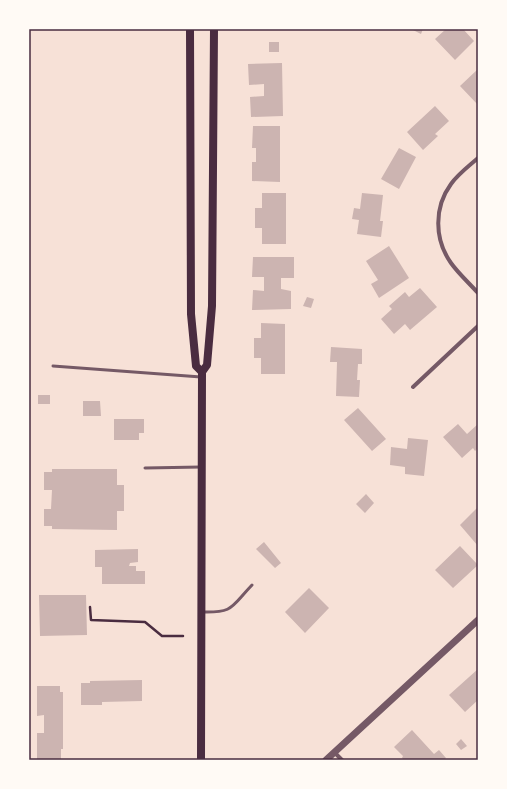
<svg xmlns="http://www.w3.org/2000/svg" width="507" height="789" font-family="Montserrat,sans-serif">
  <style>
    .building { fill: #ccb4b1 }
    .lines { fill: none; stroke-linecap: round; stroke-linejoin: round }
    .path { stroke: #4a2c40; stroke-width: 2.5 }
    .service { stroke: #755966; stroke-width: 3 }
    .minor { stroke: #755966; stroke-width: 4 }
    .tertiary { stroke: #755966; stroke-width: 7 }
    .secondary { stroke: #4a2c40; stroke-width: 8 }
    .neatline { fill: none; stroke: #4a2c40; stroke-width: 1.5 }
  </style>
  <rect width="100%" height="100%" fill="#f7e1d7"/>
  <path class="building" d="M411,29H423L421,34Z
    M446,29H463L474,41L455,60L435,39Z
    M269,42H279V52H269Z
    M282,63L283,116L251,117L250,97L264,96V84L249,85L248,64Z
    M478,69V105L460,86Z
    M435,106L449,121L435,134L438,136L423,150L407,132Z
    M253,126H280V182L252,181V162H256V148H252Z
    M399,148L416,157L399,189L381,179Z
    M262,193H286V244H262V228H255V208H262Z
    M362,193L383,195L380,221H383L381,237L357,234L359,220L352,219L354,208L360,209Z
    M389,246L409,278L379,298L371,284L378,280L366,261Z
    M253,257H294V278H281V289L291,291V309L252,310L253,290L264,291V277H252Z
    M420,288L437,307L410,330L405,324L394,334L381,319L392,309L389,306L405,292L409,297Z
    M307,297L314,299L311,308L303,306Z
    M261,323L285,324V374H261V358H254V338H261Z
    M331,347L362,349V364H358L357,380H360L359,397L336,396L337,362H330Z
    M38,395H50V404H38Z
    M83,401H100L101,416H83Z
    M358,408L386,439L372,451L344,420Z
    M114,419H144V433H139V440H114Z
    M458,424L467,434L478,424V448L475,451L473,448L462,458L443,437Z
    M408,438L428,440L424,476L405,474V467L390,465L391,447L407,449Z
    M52,469H117V485H124V511H117V530L52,529V526H44V509H51L52,490H44V472H52Z
    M366,494L374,503L365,513L356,504Z
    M478,507V546L460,525Z
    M264,542L281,563L275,568L256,549Z
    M460,546L478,565L453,588L435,570Z
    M138,549V562L130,563L129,566H136V571H145V584H102V567H95V550Z
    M309,588L329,608L305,633L285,612Z
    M39,595H86L87,635L40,636Z
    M478,669V700L465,712L449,695Z
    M142,680V701L102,702V705H81V683H90V681Z
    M37,686H60V692H63V749H61V760H37V733H44V715L37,716Z
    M412,730L434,754L439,750L446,758L444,760H404L402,758L403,756L394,747Z
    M461,739L467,746L461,750L456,744Z"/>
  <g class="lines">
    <path class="path" d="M90,607L91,620L145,622L162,636H183"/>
    <path class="service" d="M53,366L201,377
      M145,468L201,467
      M202,612C234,613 231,607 252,585"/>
    <path class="minor" d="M478,158C469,166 458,174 451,184C434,207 434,239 451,263C458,273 469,283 478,293
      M413,387L478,326
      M335,753L342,760"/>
    <path class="tertiary" d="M326,760L478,620"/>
    <path class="secondary" d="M190,29L191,314L196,366L202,372
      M201,760L202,372L207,365L212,306L214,29"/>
  </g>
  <rect width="507" height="789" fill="none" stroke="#fffaf5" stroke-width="60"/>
  <rect x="30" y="30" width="447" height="729" class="neatline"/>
</svg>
